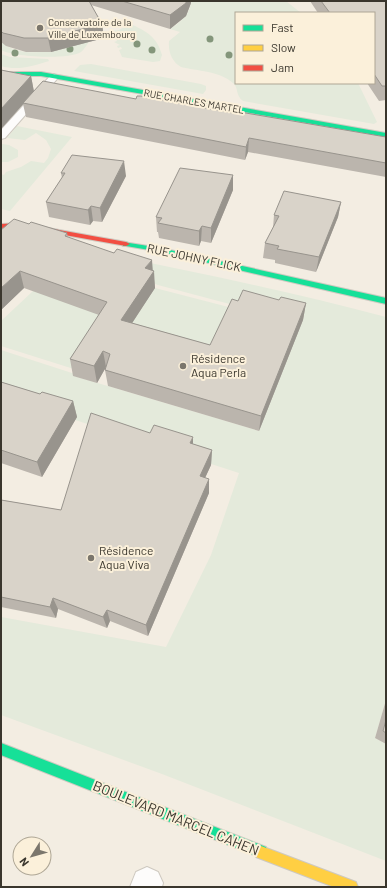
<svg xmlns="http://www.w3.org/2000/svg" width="387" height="888" font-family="Barlow,sans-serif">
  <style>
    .green { fill: #e4eadb }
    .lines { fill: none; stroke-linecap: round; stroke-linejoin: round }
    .lane-casing { stroke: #cec9c0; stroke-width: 2 }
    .street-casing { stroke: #cec9c0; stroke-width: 2 }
    .fast-casing { stroke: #cec9c0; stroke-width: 2 }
    .slow-casing { stroke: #cec9c0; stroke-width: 2 }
    .jam-casing { stroke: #cec9c0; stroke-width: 2 }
    .lane { fill: #fdfcfb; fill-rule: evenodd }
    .street { fill: #fdfcfb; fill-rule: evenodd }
    .fast { fill: #16e098; fill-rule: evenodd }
    .slow { fill: #ffcf43; fill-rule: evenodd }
    .jam { fill: #f24e42; fill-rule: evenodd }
    .tree { fill: #84967b }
    .wall { fill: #bbb5ad }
    .shaded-wall { fill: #98948d }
    .building { fill: #d9d3c9; stroke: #98948d }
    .poi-dot { fill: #7b766c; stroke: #fbf0da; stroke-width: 1.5 }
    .labels { text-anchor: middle; stroke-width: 4; stroke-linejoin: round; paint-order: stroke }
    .far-poi-label { font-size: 10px; fill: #3a362d; stroke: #fbf0da; text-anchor: start }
    .far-street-label { font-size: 10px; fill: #3a362d; stroke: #fbf0da }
    .street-label { font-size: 12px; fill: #3a362d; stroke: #fbf0da }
    .poi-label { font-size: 12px; fill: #3a362d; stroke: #fbf0da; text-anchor: start }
    .near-street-label { font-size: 14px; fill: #3a362d; stroke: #fbf0da }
  </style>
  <rect width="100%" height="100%" fill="#f3ede2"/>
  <path class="green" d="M191,1H286L301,13H236V83H358L377,122L374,124L243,101C235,95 239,88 233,83C220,71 197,71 181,67C172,62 168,52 169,41L180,32L170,29C181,22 190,14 191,1Z
    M130,24C147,31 157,37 162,55L160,61L153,62L122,57L119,50L122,49L121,47L118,48L117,46L120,45L114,42L117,41L116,39H113L112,38L115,37L112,31L119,30Z
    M90,40C88,43 84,50 81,52C68,60 14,57 1,50V42C25,62 65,48 90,40Z
    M1,54L10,57L48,59L49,61C34,66 17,71 1,66Z
    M91,64L201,84L206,86V90L203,94L74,71L80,65Z
    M17,126L72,137L10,211L1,209V174L4,175L6,172L21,167L31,161L44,163L48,158L51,149L46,140L36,133L25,140L7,138Z
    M2,144L9,145L18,150V157L8,162H1Z
    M18,236C141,261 265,285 386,317V700L375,738L386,744V861L162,774L1,715V617L166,647L211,555L239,473L1,396V350L75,374L74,376L259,431L260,312L158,285Z
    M155,288L240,310L209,361L102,331L77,370L1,346V321L33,291Z"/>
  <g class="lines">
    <defs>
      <path id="lane" d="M54,74L59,77L57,79L5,138L1,139V130L51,75Z"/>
      <path id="street" d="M147,867L158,872L163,883L162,887H130L136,872Z"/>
      <path id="fast" d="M1,72H41L386,133V137L41,76H1Z
        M123,242L161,248L386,298V304L161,252L126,246H123Z
        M1,743L266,847L267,852L266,857L261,858L1,755Z"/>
      <path id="slow" d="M261,846L356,882L358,887H334L256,857L255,852L256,847Z"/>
      <path id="jam" d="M20,223L126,242L130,244L126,246L20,227L1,228V224Z"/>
    </defs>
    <use href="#lane" class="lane-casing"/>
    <use href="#street" class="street-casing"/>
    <use href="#fast" class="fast-casing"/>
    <use href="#slow" class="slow-casing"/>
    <use href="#jam" class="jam-casing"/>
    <use href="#lane" class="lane"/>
    <use href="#street" class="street"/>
    <use href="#fast" class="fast"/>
    <use href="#slow" class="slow"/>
    <use href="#jam" class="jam"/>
  </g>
  <g class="tree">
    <circle cx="210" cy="39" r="3.5"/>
    <circle cx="137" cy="44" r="3.5"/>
    <circle cx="70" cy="49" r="3.5"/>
    <circle cx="152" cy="50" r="3.5"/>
    <circle cx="15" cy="53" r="3.5"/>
    <circle cx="229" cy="55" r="3.5"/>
  </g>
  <path class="wall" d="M1,1H191V3L186,16L170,29L91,5L102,24L104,38L51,52H26L6,46L1,42Z
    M310,1H386V100L379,101L367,83H374V13H318Z
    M1,70L31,76L34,92L136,99L233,113L386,137V177L248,152L245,160L26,117L23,104L1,129Z
    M61,173L126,176L102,222L93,221L90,225L49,217L46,202L62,178Z
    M233,175V190L211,243L201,241L199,246L159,238L158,232H157L156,217Z
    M341,202L338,217L316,272L275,263V260L263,258L265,243L273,228L274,215Z
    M29,224L67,233L68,238L153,271L155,288L132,323L210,345L238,301L279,300L306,303L303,320L259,431L108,386L105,370L106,367L97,383L73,376L70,359L99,315L24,288L1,310Z
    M1,382L40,394L73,401L77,417L42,477L1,463Z
    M150,433L193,444L212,450L211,465L205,478L209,493L148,636L110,621L107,628L58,609L56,618L1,607V500L61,510Z
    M386,700V744L375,738Z"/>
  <path class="shaded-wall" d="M186,1H191V3L186,16L170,29V15Z
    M102,24L104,38L51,52L48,38Z
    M31,76L34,92L1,129V109Z
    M249,138L248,152L245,160L246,147Z
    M124,161L126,176L102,222L100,208Z
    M233,175V190L211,243V228Z
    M341,202L338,217L316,272L319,257Z
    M91,206L93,221L90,225L88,210Z
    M202,226L201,241L199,246V231Z
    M152,260L153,273L154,271L155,288L123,337L121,320L145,268Z
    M20,271L24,288L1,310V288Z
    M306,303L303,320L259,431L261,416Z
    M103,351L106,367L97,383L94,366Z
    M73,401L77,417L42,477L37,462Z
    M193,437V452L190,443Z
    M212,450L211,465L199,491L200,476Z
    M209,479V493L148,636L146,625Z
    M53,598L58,609L56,618L50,607Z
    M107,610L110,621L107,628L103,617Z"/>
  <path class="building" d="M1,1H89L102,24L48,38H24L3,33L1,31Z
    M122,1H186V3L170,15Z
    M321,1H386V86H382L374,74V13H330Z
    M1,70L31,76L1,109Z
    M43,81L136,99L137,96H141L233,113L234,111L386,137V163L249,138L246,147L23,103Z
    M72,155L124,161L100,208L91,206L88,210L46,202L65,173H61Z
    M180,168L233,175L211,228L202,226L199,231L158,223L162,218L156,217Z
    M284,191L341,202L319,257L277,249L279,246L265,243L279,216L274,215Z
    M14,219L29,224L31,222L67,233L65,236L114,253L117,249L152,260L145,268L154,271L121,320L210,345L232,299L238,301L243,290L279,300L281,297L306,303L261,416L105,370L110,354L103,351L94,366L70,359L107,302L20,271L1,288V230Z
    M1,382L40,394L42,392L73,401L37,462L1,450Z
    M91,413L150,433L154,425L193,437L190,443L212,450L200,476L209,479L146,625L107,610L103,617L53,598L50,607L1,597V500L61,510Z
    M386,720V733L383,731Z"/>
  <g class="poi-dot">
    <circle cx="40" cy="28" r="4"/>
    <circle cx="183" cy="366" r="4"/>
    <circle cx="91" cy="558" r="4"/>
  </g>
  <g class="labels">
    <g class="far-poi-label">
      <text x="48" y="26">Conservatoire de la<tspan x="48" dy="12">Ville de Luxembourg</tspan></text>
    </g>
    <g class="far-street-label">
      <text transform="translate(194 101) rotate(10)" y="4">RUE CHARLES MARTEL</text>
    </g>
    <g class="street-label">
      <text transform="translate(194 258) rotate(12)" y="4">RUE JOHNY FLICK</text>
    </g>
    <g class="poi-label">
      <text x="191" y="363">Résidence<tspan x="191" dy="14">Aqua Perla</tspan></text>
      <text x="99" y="555">Résidence<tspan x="99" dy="14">Aqua Viva</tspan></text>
    </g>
    <g class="near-street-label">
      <text transform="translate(176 818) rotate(22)" y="5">BOULEVARD MARCEL CAHEN</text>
    </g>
  </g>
  <rect width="387" height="888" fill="none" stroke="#3a362d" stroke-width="4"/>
  <rect x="235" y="12" width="140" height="72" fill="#fbf0da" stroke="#aea695"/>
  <rect x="243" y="25" width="20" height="6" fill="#16e098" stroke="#aea695"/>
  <text x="271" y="32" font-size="12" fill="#3a362d">Fast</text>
  <rect x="243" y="45" width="20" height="6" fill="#ffcf43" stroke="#aea695"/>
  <text x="271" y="52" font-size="12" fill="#3a362d">Slow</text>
  <rect x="243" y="65" width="20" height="6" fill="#f24e42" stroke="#aea695"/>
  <text x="271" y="72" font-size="12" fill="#3a362d">Jam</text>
  <g transform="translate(32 856) rotate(233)"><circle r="19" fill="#fbf0da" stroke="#aea695"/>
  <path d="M0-3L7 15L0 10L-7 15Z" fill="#7b766c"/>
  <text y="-6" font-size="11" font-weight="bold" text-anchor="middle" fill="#3a362d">N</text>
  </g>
</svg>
